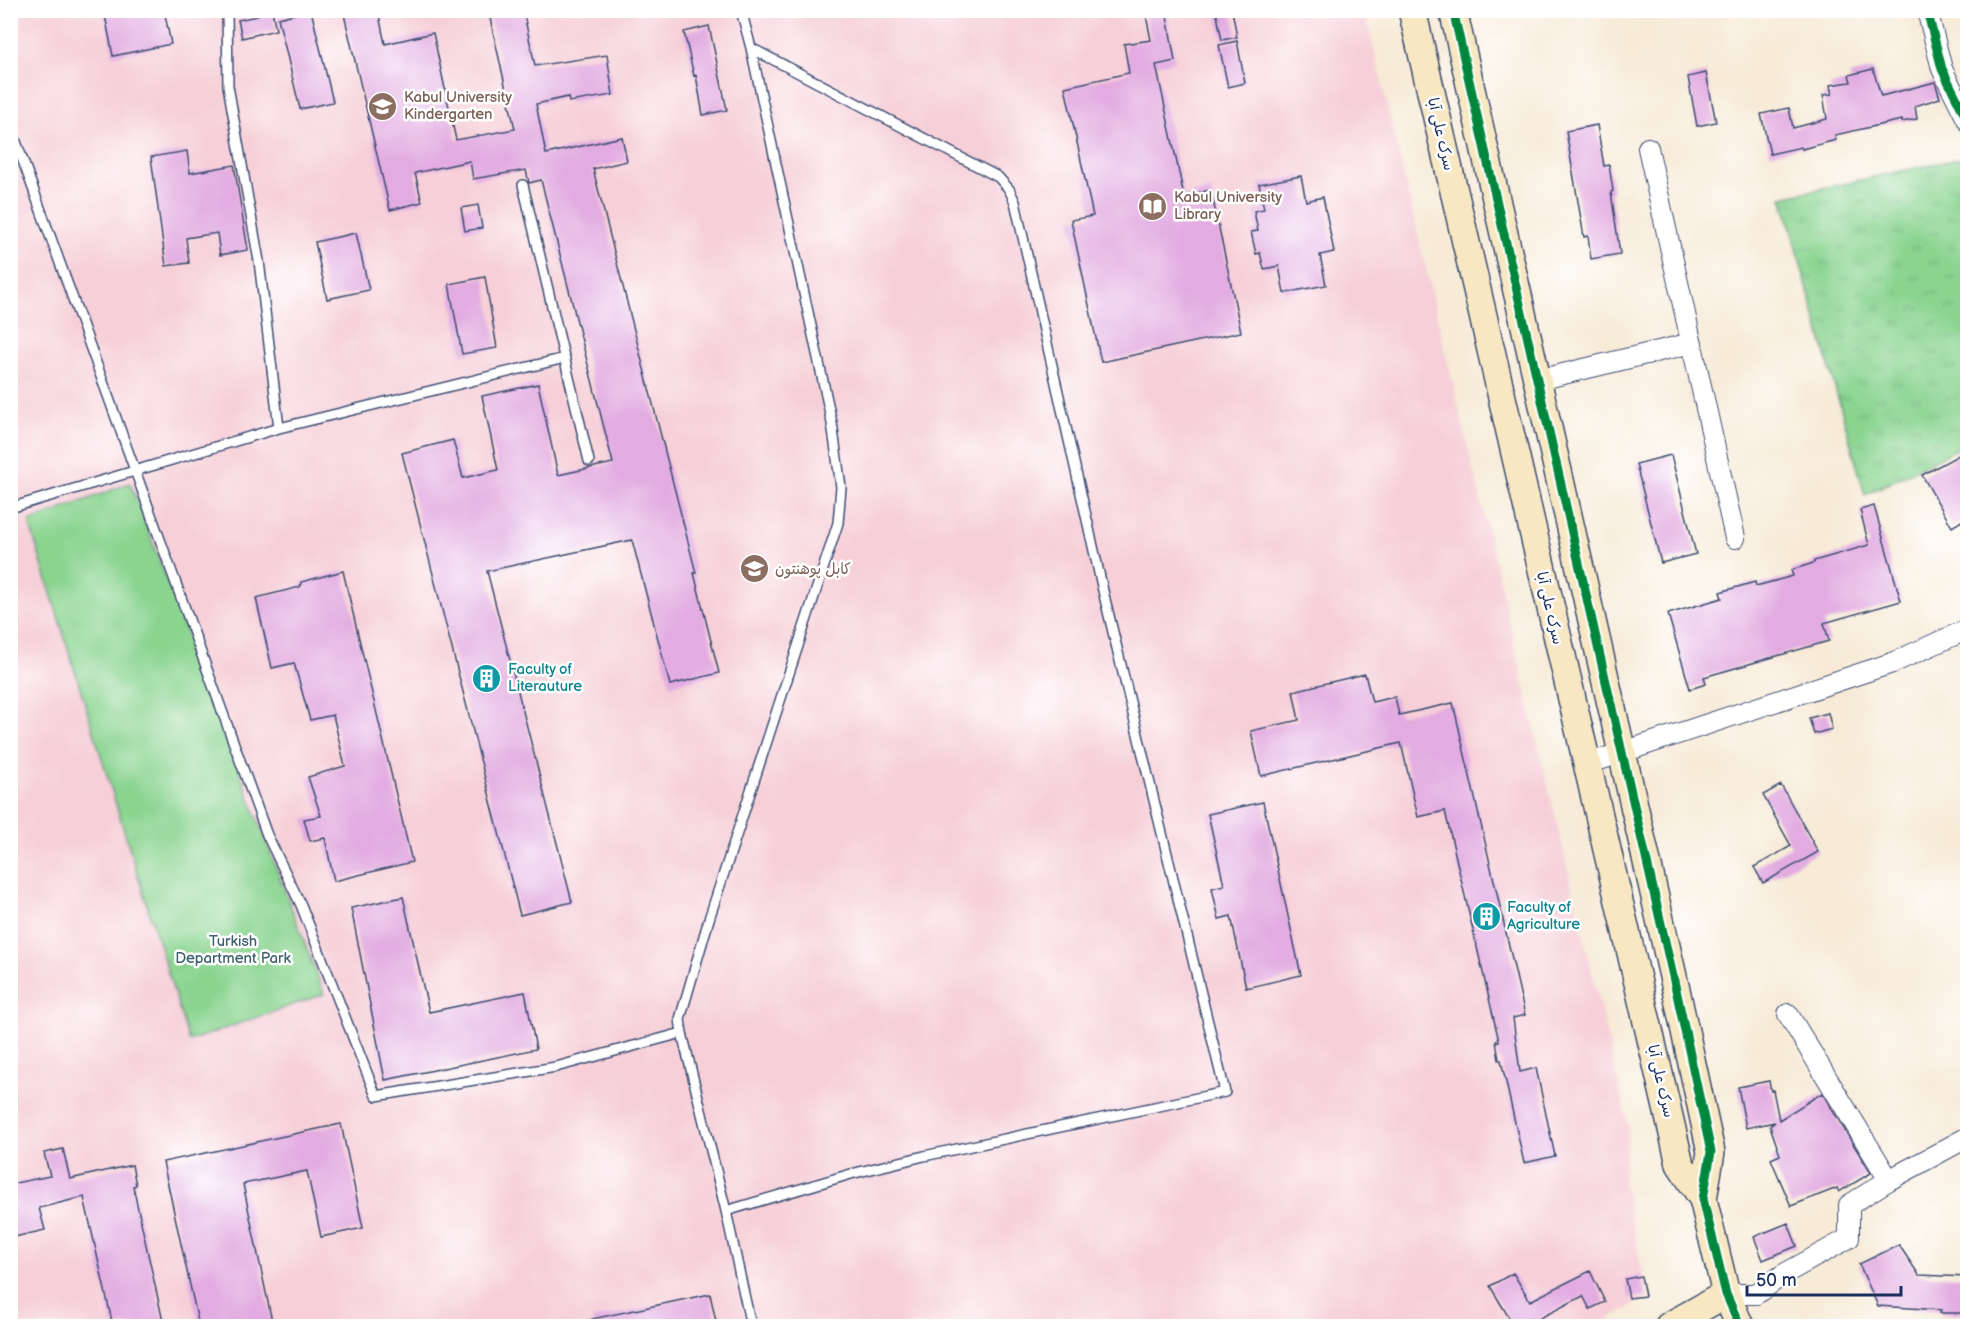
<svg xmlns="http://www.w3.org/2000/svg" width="1978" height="1337" font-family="'Balsamiq Sans','Playpen Sans Arabic',sans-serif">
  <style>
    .built { fill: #f6cfd8 }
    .grass { fill: url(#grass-tufts); stroke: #528277; stroke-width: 1.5 }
    .park { fill: #8ad490; stroke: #528277; stroke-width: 1.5 }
    .building { fill: #e2ace1 }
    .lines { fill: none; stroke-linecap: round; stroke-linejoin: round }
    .lane-casing { stroke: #3c4b70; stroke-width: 12 }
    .street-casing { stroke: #3c4b70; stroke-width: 22 }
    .secondary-casing { stroke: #3c4b70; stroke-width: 30 }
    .lane { stroke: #fff; stroke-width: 9 }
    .street { stroke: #fff; stroke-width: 20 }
    .secondary { stroke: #f7e8c3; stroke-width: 27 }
    .cycleway-casing { stroke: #fff; stroke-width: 13 }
    .cycleway { stroke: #00873e; stroke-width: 9 }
    .labels { text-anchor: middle; stroke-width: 5; stroke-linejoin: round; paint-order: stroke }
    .education-label { font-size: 15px; fill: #785e54; stroke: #fff; text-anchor: start }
    .street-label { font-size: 15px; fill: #1b2f5e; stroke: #fff }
    .culture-label { font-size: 15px; fill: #0d838f; stroke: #fff; text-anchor: start }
    .park-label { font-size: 15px; fill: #3c616d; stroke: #fff }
  </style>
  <defs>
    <pattern id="grass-tufts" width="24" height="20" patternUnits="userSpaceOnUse" patternTransform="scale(1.5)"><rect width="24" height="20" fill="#8ad490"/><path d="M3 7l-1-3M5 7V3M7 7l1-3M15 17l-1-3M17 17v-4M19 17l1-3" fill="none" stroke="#76b67f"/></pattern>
  </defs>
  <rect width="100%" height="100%" fill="#fff"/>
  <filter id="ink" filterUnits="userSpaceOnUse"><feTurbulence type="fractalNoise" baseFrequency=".0167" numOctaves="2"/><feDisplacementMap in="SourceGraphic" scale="12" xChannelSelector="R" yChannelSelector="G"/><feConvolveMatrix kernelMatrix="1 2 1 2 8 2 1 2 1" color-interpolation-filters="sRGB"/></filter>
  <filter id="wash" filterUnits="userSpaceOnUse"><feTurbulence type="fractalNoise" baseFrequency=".008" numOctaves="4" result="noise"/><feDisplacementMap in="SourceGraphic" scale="24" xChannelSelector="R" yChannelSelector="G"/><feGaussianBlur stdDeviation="1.35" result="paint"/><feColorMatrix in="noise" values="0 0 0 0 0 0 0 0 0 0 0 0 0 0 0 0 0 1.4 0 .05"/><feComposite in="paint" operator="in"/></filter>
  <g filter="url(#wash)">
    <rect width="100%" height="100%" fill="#f7ebd8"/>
    <path class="built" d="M10,11H1365L1629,1128L1623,1180L1648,1297L1596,1326H11Z"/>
    <path class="grass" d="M1961,158L1968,170L1967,444L1865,495L1782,197Z"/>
    <path class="park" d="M130,483L324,994L189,1041L29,522Z"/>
    <g id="blocks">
      <path class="building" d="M104,10H164L171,44L113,56Z
        M256,10H272L276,30L242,38L238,20L257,16Z
        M311,10L333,102L300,109L278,18Z
        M343,10H378L385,44L433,33L456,140L515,129L489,14L507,10H523L535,66L607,55L613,95L569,102L568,97L536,104L546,154L622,137L627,161L593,169L696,573H694L719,673L670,685L632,540L487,571L572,902L520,915L402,453L453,440L463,478L498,470L482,396L538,384L558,475L613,463L541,180L529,183L526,170L473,179L470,161L415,173L422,202L390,210Z
        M1145,10H1166L1175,61L1156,65L1184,196L1211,190L1241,332L1101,362L1071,220L1093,216L1065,87L1129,73L1124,44L1151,40Z
        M1216,10H1232L1237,37L1222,40Z
        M709,26L727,110L703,115L696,75L694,76L684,32Z
        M1237,41L1245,83L1228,87L1219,45Z
        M1873,69L1881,96L1935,82L1940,98L1915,106L1917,119L1902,122V120L1835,135L1836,140L1802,149L1801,147L1770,154L1761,114L1789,108L1793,128L1827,119L1823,95L1832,94L1830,85L1851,82L1849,75Z
        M1706,73L1716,122L1697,126L1688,77Z
        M1597,125L1604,166L1609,165L1613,191L1611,192L1620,254L1591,259L1588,236L1584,237L1566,131Z
        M187,151L190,173L234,165L248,250L220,255L217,233L186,238L189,263L166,266L151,157Z
        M1301,176L1306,201L1323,197L1334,252L1320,255L1326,285L1284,293L1279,266L1264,269L1260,253L1256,254L1251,232L1258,231L1254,211L1264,209L1259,184Z
        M478,205L482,228L465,231L461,208Z
        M356,233L369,290L327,299L315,242Z
        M485,277L497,348L462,354L449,284Z
        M1968,450V517L1952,527L1922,475Z
        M1671,455L1696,554L1661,563L1636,464Z
        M1874,506L1901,601L1824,623L1829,641L1704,677L1706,684L1690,689L1668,614L1722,598L1720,592L1755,582L1756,586L1793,576L1791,570L1814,563V561L1869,545L1860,510Z
        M343,571L412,862L334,881L325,838L310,841L304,819L321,816L308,777L345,766L333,715L310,720L294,663L272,668L256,598L300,587L301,582Z
        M1365,674L1372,702L1395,697L1399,715L1453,703L1525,1015L1513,1018L1520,1072L1536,1068L1555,1156L1524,1163L1501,1060H1499L1496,1041H1499L1445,811L1418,817L1401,743L1261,776L1251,731L1299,720L1293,691Z
        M1828,713L1832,729L1814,734L1809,718Z
        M1781,785L1818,852L1763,883L1754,867L1791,846L1763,795Z
        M1263,802L1301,975L1246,988L1231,916L1219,919L1212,888L1224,885L1208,814Z
        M403,897L429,1012L525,992L536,1049L385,1080L351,908Z
        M1769,1081L1771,1091L1773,1090L1779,1120L1822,1093L1871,1173L1839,1192L1837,1188L1791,1206L1771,1159L1780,1155L1770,1126L1775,1122L1746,1128L1738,1087Z
        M341,1124L363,1228L321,1237L307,1171L243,1184L273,1326H199L163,1162Z
        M63,1149L70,1179L132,1165L136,1185L133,1186L164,1326H113L84,1197L39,1208L45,1230L10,1238V1184L50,1176L44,1153Z
        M1788,1223L1797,1246L1763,1260L1754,1237Z
        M1899,1245L1919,1275L1968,1277V1313H1940L1941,1310L1878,1306L1859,1264Z
        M1590,1271L1605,1302L1590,1309L1583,1296L1540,1318L1545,1326H1514L1490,1286L1513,1273L1530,1301Z
        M1641,1276L1645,1296L1629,1298L1625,1279Z
        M710,1294L717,1326H593L592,1319Z"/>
    </g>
  </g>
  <g filter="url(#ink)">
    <use href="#blocks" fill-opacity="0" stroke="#3c4b70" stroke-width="1.5"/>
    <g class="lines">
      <defs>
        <path id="lane" d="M227,10L228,86L259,261L279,428
          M741,10L751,48L832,423L841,487L838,523L709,919L680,1019L682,1033L726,1211L751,1326
          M10,125L267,835L301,905L376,1096L556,1067L682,1033
          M523,185L589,461
          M10,508L279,428L565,358
          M726,1211L851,1174L924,1156L1225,1092L1104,595L1015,202L1009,189L998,177L751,48"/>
        <path id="street" d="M1927,10L1942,69L1968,121
          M1648,148L1735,538
          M1538,380L1692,343
          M1587,764L1892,663L1968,629
          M1788,1014L1889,1180
          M1726,1294H1756L1784,1274L1849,1238V1205L1889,1180L1968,1137"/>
        <path id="secondary" d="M1412,10L1680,1164L1703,1199
          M1453,10L1677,994L1711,1152L1703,1199L1726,1294L1740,1326
          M1669,1326L1726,1294"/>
      </defs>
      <use href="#lane" class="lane-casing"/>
      <use href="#street" class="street-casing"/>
      <use href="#secondary" class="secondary-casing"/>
      <use href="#lane" class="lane"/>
      <use href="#street" class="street"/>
      <use href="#secondary" class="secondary"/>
      <defs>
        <path id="cycleway" d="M1453,10L1677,994L1711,1152L1703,1199L1726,1294L1740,1326
          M1927,10L1942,69L1968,121"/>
      </defs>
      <use href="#cycleway" class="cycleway-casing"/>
      <use href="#cycleway" class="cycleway"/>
    </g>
  </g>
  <defs>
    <symbol id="school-disc" viewBox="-11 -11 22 22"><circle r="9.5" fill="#8d6e63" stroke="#fff"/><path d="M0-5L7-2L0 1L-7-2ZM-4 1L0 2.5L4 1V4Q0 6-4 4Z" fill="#fff"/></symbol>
    <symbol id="library-disc" viewBox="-11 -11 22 22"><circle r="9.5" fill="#8d6e63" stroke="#fff"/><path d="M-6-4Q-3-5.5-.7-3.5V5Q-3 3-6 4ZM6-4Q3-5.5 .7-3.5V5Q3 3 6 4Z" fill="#fff"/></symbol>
    <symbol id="university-disc" viewBox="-11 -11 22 22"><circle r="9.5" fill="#8d6e63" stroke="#fff"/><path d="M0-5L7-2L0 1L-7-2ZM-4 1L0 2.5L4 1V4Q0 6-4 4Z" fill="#fff"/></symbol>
    <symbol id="building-disc" viewBox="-11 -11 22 22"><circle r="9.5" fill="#0f9aa8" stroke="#fff"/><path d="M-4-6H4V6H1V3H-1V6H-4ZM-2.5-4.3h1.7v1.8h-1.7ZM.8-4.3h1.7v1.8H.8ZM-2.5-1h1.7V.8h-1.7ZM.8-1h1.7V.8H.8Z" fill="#fff"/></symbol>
  </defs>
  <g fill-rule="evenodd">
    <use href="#school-disc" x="366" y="90" width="33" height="33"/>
    <use href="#library-disc" x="1136" y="190" width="33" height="33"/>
    <use href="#university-disc" x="738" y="552" width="33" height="33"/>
    <use href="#building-disc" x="470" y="662" width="33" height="33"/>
    <use href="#building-disc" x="1470" y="900" width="33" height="33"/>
  </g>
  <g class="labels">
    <g class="education-label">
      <text x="404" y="102">Kabul University<tspan x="404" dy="17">Kindergarten</tspan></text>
      <text x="1174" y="202">Kabul University<tspan x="1174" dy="17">Library</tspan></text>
      <text x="775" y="574">کابل پوهنتون</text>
    </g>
    <g class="street-label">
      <text transform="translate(1441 134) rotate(77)" y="5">سرک علی آبا</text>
      <text transform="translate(1550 608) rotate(77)" y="5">سرک علی آبا</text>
      <text transform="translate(1661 1081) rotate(77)" y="5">سرک علی آبا</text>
    </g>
    <g class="culture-label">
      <text x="508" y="674">Faculty of<tspan x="508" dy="17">Literauture</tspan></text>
      <text x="1507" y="912">Faculty of<tspan x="1507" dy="17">Agriculture</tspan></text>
    </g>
    <g class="park-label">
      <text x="233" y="946">Turkish<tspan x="233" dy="17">Department Park</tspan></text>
    </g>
  </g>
  <rect width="1978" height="1337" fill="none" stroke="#fff" stroke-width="36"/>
  <path d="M1747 1286v9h154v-9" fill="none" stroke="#1b2f5e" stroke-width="3"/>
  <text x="1756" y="1286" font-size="18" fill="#1b2f5e" stroke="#ffffff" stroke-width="4.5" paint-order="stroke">50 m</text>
</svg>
